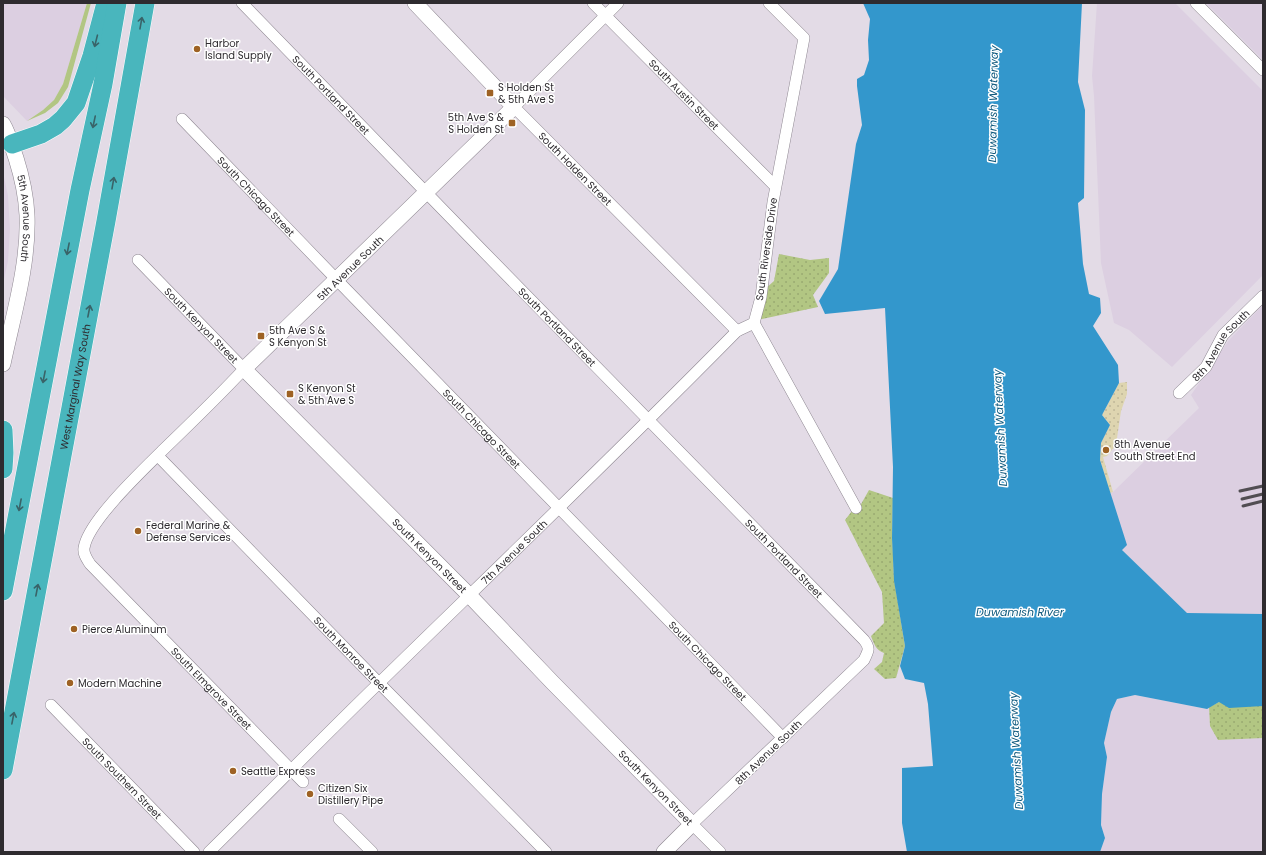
<svg xmlns="http://www.w3.org/2000/svg" width="1266" height="855" font-family="Poppins,sans-serif">
  <style>
    .built { fill: #dccfe1 }
    .grass { fill: #b2c683 }
    .sand { fill: url(#sand-dots) }
    .park { fill: url(#park-dots) }
    .water { fill: #3397cc }
    .lines { fill: none; stroke-linecap: round; stroke-linejoin: round }
    .street-casing { stroke: #8e8791; stroke-width: 12 }
    .secondary-casing { stroke: #8e8791; stroke-width: 16 }
    .highway-casing { stroke: #fff; stroke-width: 20 }
    .street { stroke: #fff; stroke-width: 11 }
    .secondary { stroke: #fff; stroke-width: 15 }
    .highway { stroke: #49b6bd; stroke-width: 19 }
    .rail { stroke: #514d52; stroke-width: 3 }
    .oneway { stroke: #396368 }
    .poi-dot { fill: #9e6224; stroke: #fff; stroke-width: 1.5 }
    .labels { text-anchor: middle; stroke-width: 3; stroke-linejoin: round; paint-order: stroke }
    .poi-label { font-size: 10px; fill: #2e2b2f; stroke: #fff; text-anchor: start }
    .street-label { font-size: 10px; fill: #2e2b2f; stroke: #fff }
    .water-label { font-size: 11px; font-style: italic; fill: #0e597d; stroke: #fff }
  </style>
  <defs>
    <pattern id="sand-dots" width="8" height="8" patternUnits="userSpaceOnUse"><rect width="8" height="8" fill="#ded5b0"/><path d="M2 2h.1M6 6h.1" fill="none" stroke="#bfb798" stroke-width="1.8" stroke-linecap="round"/></pattern>
    <pattern id="park-dots" width="8" height="8" patternUnits="userSpaceOnUse"><rect width="8" height="8" fill="#b2c683"/><path d="M2 2h.1M6 6h.1" fill="none" stroke="#99aa71" stroke-width="1.8" stroke-linecap="round"/></pattern>
  </defs>
  <rect width="100%" height="100%" fill="#e3dbe6"/>
  <path class="built" d="M3,3H87L63,84L54,100L43,110L27,121L3,96Z
    M1097,3H1175L1263,91V275L1172,367L1129,330L1114,323L1101,263L1094,96L1092,76Z
    M1206,3H1263V60Z
    M3,172L8,196L10,229L8,261L3,284Z
    M1263,305V614H1187L1122,550L1111,493L1113,492L1199,408L1191,395L1229,340Z
    M1135,695L1207,709L1209,707L1210,726L1218,740L1263,738V852H1100L1105,838L1101,825L1102,794L1107,757L1104,743L1111,712L1117,699Z"/>
  <path class="grass" d="M87,3H91L68,87L58,103L45,113L27,121L43,110L54,100L63,84Z"/>
  <path class="sand" d="M1127,382V394L1121,411L1116,445L1107,456L1103,457L1113,492L1110,493L1100,460L1101,443L1110,425L1102,415L1119,383Z"/>
  <path class="park" d="M779,254L810,260L829,258V273L813,295L818,307L757,320L765,289L774,281Z
    M869,490L893,498L892,530L894,579L905,646L896,678L885,679L874,669L882,662L884,653C876,650 874,644 871,636L884,623L882,592L845,520L852,511L860,506Z
    M1219,702L1263,706V738L1218,740L1210,726L1209,707Z"/>
  <path class="water" d="M863,3H1082L1078,82L1085,110L1084,198L1078,203L1083,264L1089,294L1100,298L1101,313L1093,326L1118,365L1119,383L1102,415L1110,425L1101,443L1100,460L1127,545L1122,550L1187,613L1263,614V706L1229,708L1219,702L1207,709L1135,695L1117,699L1111,712L1104,743L1107,757L1102,794L1101,825L1105,838L1100,852H907L902,823V768L933,766L928,704L924,683L905,679L900,666L905,646L894,581L892,538L893,467L885,308L825,314L819,301L838,269L856,144L862,125L857,86V79L864,75L869,60L868,40L870,19Z"/>
  <g class="lines">
    <defs>
      <g id="street">
        <path id="s1" d="M242,3L482,250L864,640C870,648 869,650 864,660L692,824L720,852"/>
        <path id="s2" d="M593,3L775,186"/>
        <path id="s3" d="M618,3L514,107L737,331"/>
        <path d="M769,3L804,38L773,202L761,297L754,323L856,508"/>
        <path d="M1196,3L1263,70"/>
        <path id="s4" d="M182,119L337,280L783,738"/>
        <path id="s5" d="M138,260L244,369C218,397 191,423 164,449C144,469 88,521 84,548C83,554 87,559 90,564L303,782"/>
        <path id="s6" d="M1179,393L1206,367L1223,335L1263,296"/>
        <path id="s7" d="M158,456L379,683L546,852"/>
        <path id="s8" d="M51,705L194,852"/>
        <path d="M339,819L372,852"/>
        <path id="s9" d="M209,852C266,796 321,739 378,684C498,567 619,451 737,331L754,323"/>
      </g>
      <g id="secondary">
        <path id="s10" d="M415,3L514,107L244,369L470,596L553,683L692,824L664,852"/>
        <path id="s11" d="M3,124C9,134 12,147 16,158C22,177 26,195 27,215C29,264 13,316 3,364"/>
      </g>
      <g id="highway">
        <path d="M12,144L41,134L55,126L63,119L76,103L92,56L106,3"/>
        <path d="M3,430L4,453L3,469"/>
        <path d="M3,591L80,190L103,84L117,3"/>
        <path id="s12" d="M3,770L106,221L145,3"/>
      </g>
    </defs>
    <use href="#street" class="street-casing"/>
    <use href="#secondary" class="secondary-casing"/>
    <use href="#highway" class="highway-casing"/>
    <use href="#street" class="street"/>
    <use href="#secondary" class="secondary"/>
    <use href="#highway" class="highway"/>
    <path class="rail" d="M1240,491L1263,486
      M1242,499L1263,494
      M1243,506L1263,501"/>
  </g>
  <defs><path id="oneway-shaft" d="M-6 0H5M1.5-3L5.5 0L1.5 3" fill="none" stroke-width="1.6" stroke-linecap="round" stroke-linejoin="round"/></defs>
  <g class="oneway">
    <use href="#oneway-shaft" transform="translate(141 23) rotate(-80)"/>
    <use href="#oneway-shaft" transform="translate(96 41) rotate(104)"/>
    <use href="#oneway-shaft" transform="translate(94 122) rotate(102)"/>
    <use href="#oneway-shaft" transform="translate(113 183) rotate(-80)"/>
    <use href="#oneway-shaft" transform="translate(68 249) rotate(101)"/>
    <use href="#oneway-shaft" transform="translate(89 311) rotate(-79)"/>
    <use href="#oneway-shaft" transform="translate(44 377) rotate(101)"/>
    <use href="#oneway-shaft" transform="translate(20 505) rotate(101)"/>
    <use href="#oneway-shaft" transform="translate(37 590) rotate(-79)"/>
    <use href="#oneway-shaft" transform="translate(13 718) rotate(-79)"/>
  </g>
  <g class="poi-dot">
    <circle cx="197" cy="49" r="4"/>
    <rect x="486" y="89" width="8" height="8" rx="2"/>
    <rect x="508" y="119" width="8" height="8" rx="2"/>
    <rect x="257" y="332" width="8" height="8" rx="2"/>
    <rect x="286" y="390" width="8" height="8" rx="2"/>
    <circle cx="1106" cy="450" r="4"/>
    <circle cx="138" cy="531" r="4"/>
    <circle cx="74" cy="629" r="4"/>
    <circle cx="70" cy="683" r="4"/>
    <circle cx="233" cy="771" r="4"/>
    <circle cx="310" cy="794" r="4"/>
  </g>
  <g class="labels">
    <g class="poi-label">
      <text x="205" y="47">Harbor<tspan x="205" dy="12">Island Supply</tspan></text>
      <text x="498" y="91">S Holden St<tspan x="498" dy="12">&amp; 5th Ave S</tspan></text>
      <text x="504" y="121" text-anchor="end">5th Ave S &amp;<tspan x="504" dy="12">S Holden St</tspan></text>
      <text x="269" y="334">5th Ave S &amp;<tspan x="269" dy="12">S Kenyon St</tspan></text>
      <text x="298" y="392">S Kenyon St<tspan x="298" dy="12">&amp; 5th Ave S</tspan></text>
      <text x="1114" y="448">8th Avenue<tspan x="1114" dy="12">South Street End</tspan></text>
      <text x="146" y="529">Federal Marine &amp;<tspan x="146" dy="12">Defense Services</tspan></text>
      <text x="82" y="633">Pierce Aluminum</text>
      <text x="78" y="687">Modern Machine</text>
      <text x="241" y="775">Seattle Express</text>
      <text x="318" y="792">Citizen Six<tspan x="318" dy="12">Distillery Pipe</tspan></text>
    </g>
    <g class="street-label">
      <text dy="4" stroke="none"><textPath href="#s1" startOffset="128">South Portland Street</textPath></text>
      <text dy="4" stroke="none"><textPath href="#s2" startOffset="129">South Austin Street</textPath></text>
      <text dy="4" stroke="none"><textPath href="#s3" startOffset="234">South Holden Street</textPath></text>
      <text dy="4" stroke="none"><textPath href="#s4" startOffset="107">South Chicago Street</textPath></text>
      <text dy="4" stroke="none"><textPath href="#s11" startOffset="98">5th Avenue South</textPath></text>
      <text transform="translate(766 249) rotate(-82)" y="4">South Riverside Drive</text>
      <text transform="translate(350 268) rotate(-44)" y="4">5th Avenue South</text>
      <text dy="4" stroke="none"><textPath href="#s5" startOffset="91">South Kenyon Street</textPath></text>
      <text dy="4" stroke="none"><textPath href="#s1" startOffset="452">South Portland Street</textPath></text>
      <text dy="4" stroke="none"><textPath href="#s6" startOffset="64">8th Avenue South</textPath></text>
      <text dy="4" stroke="none"><textPath href="#s12" startOffset="390">West Marginal Way South</textPath></text>
      <text dy="4" stroke="none"><textPath href="#s4" startOffset="431">South Chicago Street</textPath></text>
      <text dy="4" stroke="none"><textPath href="#s9" startOffset="428">7th Avenue South</textPath></text>
      <text dy="4" stroke="none"><textPath href="#s10" startOffset="783">South Kenyon Street</textPath></text>
      <text dy="4" stroke="none"><textPath href="#s1" startOffset="776">South Portland Street</textPath></text>
      <text dy="4" stroke="none"><textPath href="#s7" startOffset="277">South Monroe Street</textPath></text>
      <text dy="4" stroke="none"><textPath href="#s4" startOffset="755">South Chicago Street</textPath></text>
      <text dy="4" stroke="none"><textPath href="#s5" startOffset="585">South Elmgrove Street</textPath></text>
      <text transform="translate(768 752) rotate(-44)" y="4">8th Avenue South</text>
      <text dy="4" stroke="none"><textPath href="#s8" startOffset="102">South Southern Street</textPath></text>
      <text dy="4" stroke="none"><textPath href="#s10" startOffset="1107">South Kenyon Street</textPath></text>
    </g>
    <g class="water-label">
      <text transform="translate(993 104) rotate(-89)" y="4">Duwamish Waterway</text>
      <text transform="translate(1000 428) rotate(-93)" y="4">Duwamish Waterway</text>
      <text x="1020" y="616">Duwamish River</text>
      <text transform="translate(1016 751) rotate(-93)" y="4">Duwamish Waterway</text>
    </g>
  </g>
  <rect width="1266" height="855" fill="none" stroke="#2e2b2f" stroke-width="8"/>
</svg>
